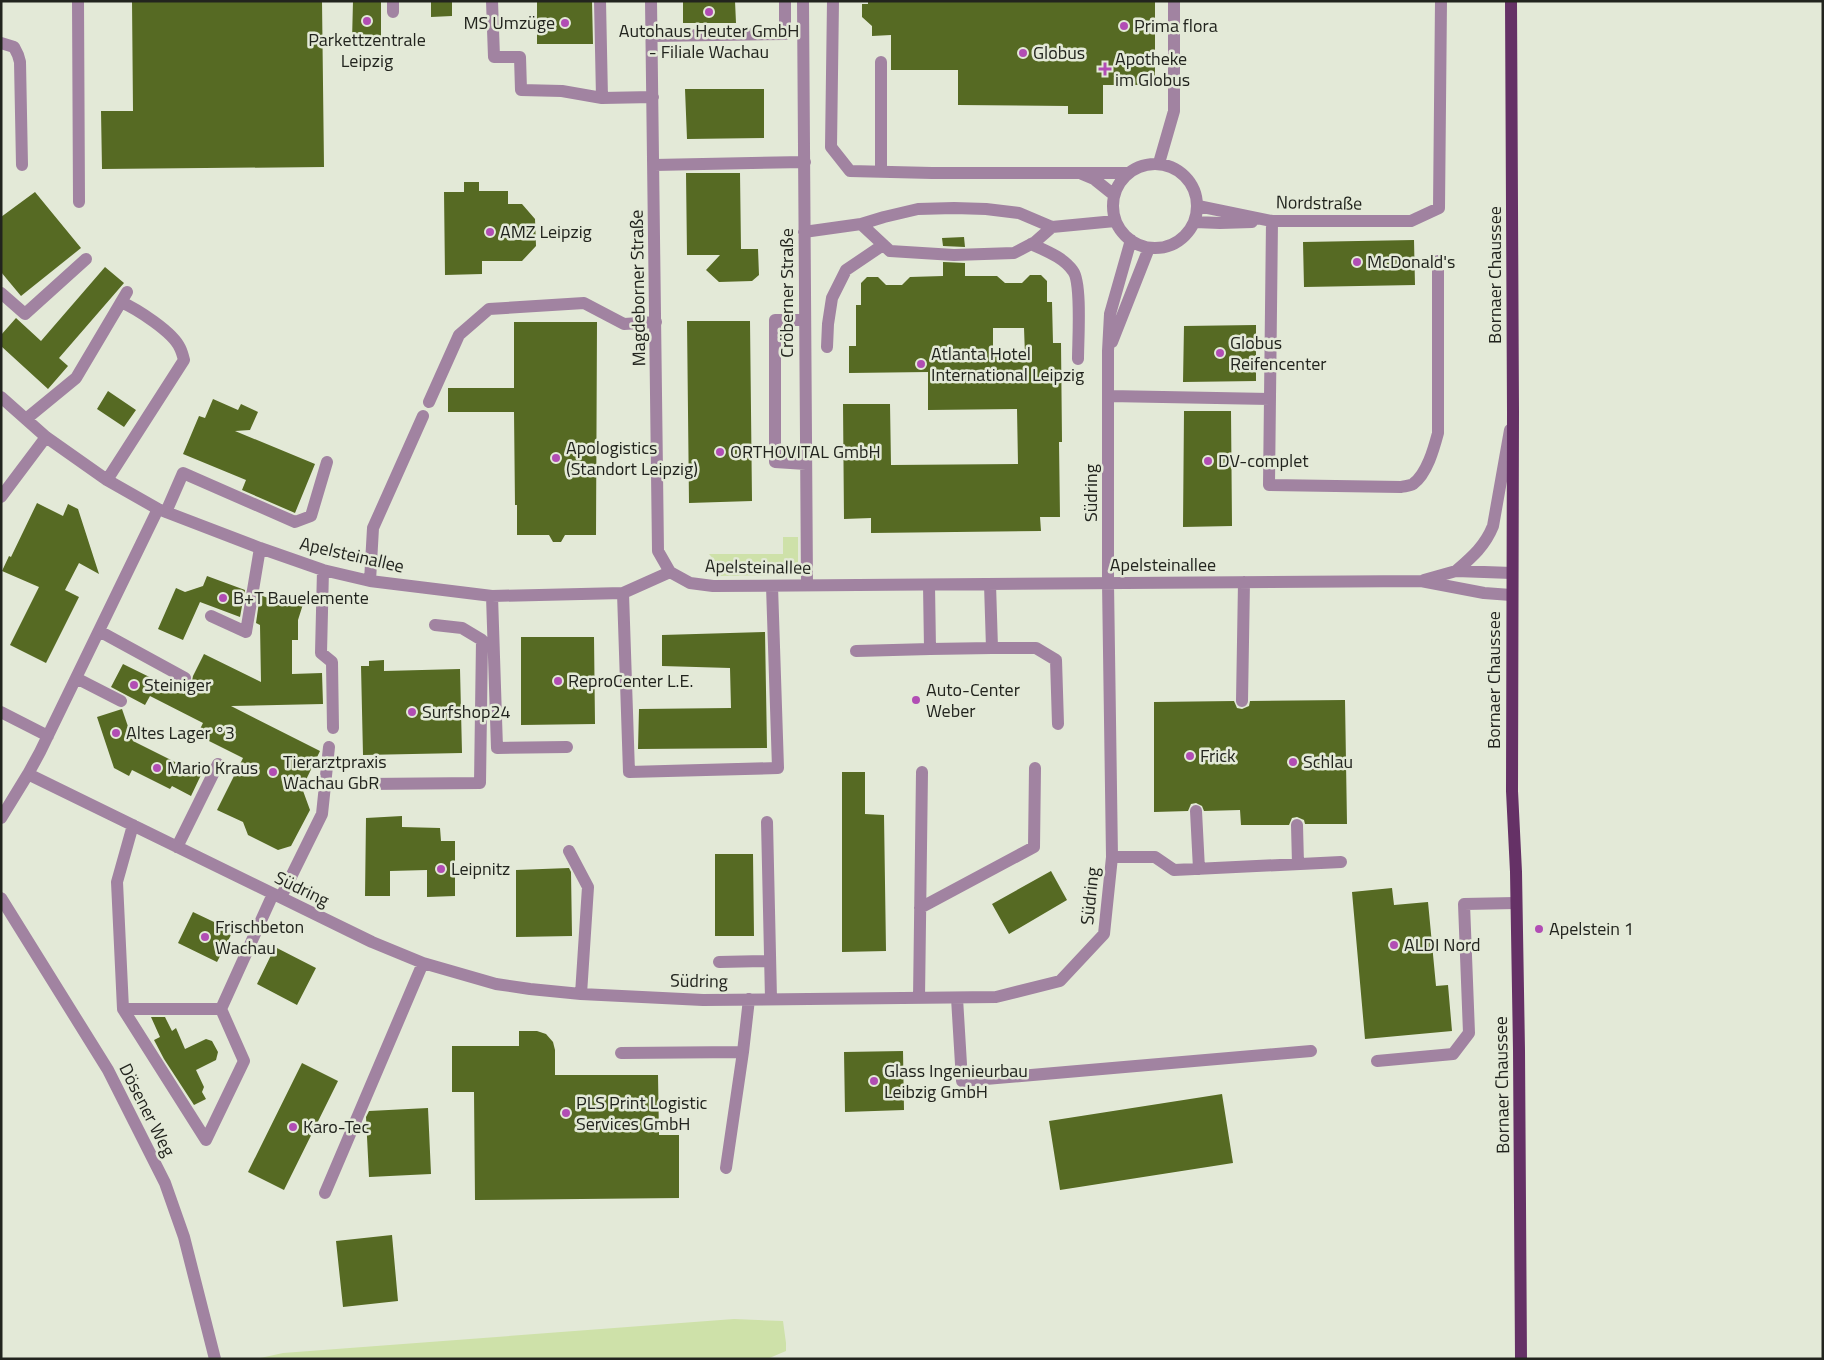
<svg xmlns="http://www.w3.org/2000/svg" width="1824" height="1360" font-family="'Titillium Web',sans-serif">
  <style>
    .green { fill: #cee1a9 }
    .building { fill: #566a23; fill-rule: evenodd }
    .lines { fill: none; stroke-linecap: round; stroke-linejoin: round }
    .minor { stroke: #a183a1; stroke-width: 12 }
    .major { stroke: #653166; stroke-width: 12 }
    .poi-dot { fill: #b14db4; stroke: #e3e9d7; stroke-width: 2 }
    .labels { text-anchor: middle; stroke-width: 5; stroke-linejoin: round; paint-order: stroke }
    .poi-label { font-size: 18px; fill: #22241e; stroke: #e3e9d7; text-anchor: start }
    .street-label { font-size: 18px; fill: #22241e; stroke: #e3e9d7 }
  </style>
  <rect width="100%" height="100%" fill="#e3e9d7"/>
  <path class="green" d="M783,537H798V565L795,571L782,575L716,576V562L709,554H783Z
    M734,1319L783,1321L786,1343V1351L767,1359H256L283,1353Z"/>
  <path class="building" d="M132,1H322L324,167L102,169L101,111H133Z
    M353,1H381V42L352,41Z
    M431,1H452V16L431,17Z
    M537,1H592L593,44H537Z
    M683,1H735L736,23H683Z
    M868,1H1155V85H1103V114H1068V106L958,105V70H891V35L872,36V26L862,17V4H868Z
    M685,89H764V138L687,139Z
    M686,173H740L741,249H758L759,275L752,281L719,282L706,270L720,255H687Z
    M464,182H479V191H508V204H522L535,219L536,246L522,261H482V274L445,275L444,192H464Z
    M35,192L81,248L21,296L1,272V217Z
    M964,237L965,247L943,246L942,238Z
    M1414,240L1415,285L1304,287L1303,242Z
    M943,262L965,263V276H997L1005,283H1022L1030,275H1041L1047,281V302H1052L1053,343H1061L1062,442H1059L1060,517H1040L1041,531L871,533V518L844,519L843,404H890L891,465L1018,464L1017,409L928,410V372L849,373V346H856V305H861V283L867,277H878L886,285H902L910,277L943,276ZM993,328H1024L1025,355H993Z
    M105,267L124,283L59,358L68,366L48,389L1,346V335L16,318L41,341Z
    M687,321H750L752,501L689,503Z
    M514,322H597L596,535H565L561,542H553L549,535H517V505H515L514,412H448V388H514Z
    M1256,325V381L1183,382L1184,326Z
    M108,391L136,410L124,427L97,409Z
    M213,399L238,410L241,404L258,412L250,430L235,431L315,464L295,513L242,490L246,480L183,454L199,416L205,418Z
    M1184,411H1231L1232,526L1183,527Z
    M37,503L63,516L68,504L78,509L99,574L79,563L65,590L79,597L46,663L10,645L39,587L2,571L9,556L11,557Z
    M207,576L245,590L240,617L200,602L183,640L158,629L176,588L185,592L203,586Z
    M268,590L304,601L298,620V640H292V674L322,673L323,704L231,706L320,751L302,788L310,810L291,846L278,850L248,835L243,822L217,810L243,758L197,735L203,723L150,696L145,705L111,687L123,664L184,694L192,681L193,676L204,654L261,682L260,625L256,623L260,595L268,598Z
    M765,632L767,748L638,749L639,709L731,708L730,668L662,666V635Z
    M521,637H594L595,724L521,725Z
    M384,660V671L460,669L462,753L363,755L361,666H369V661Z
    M1345,700L1347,824H1305L1304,820L1297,817L1292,818L1289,825H1241L1240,810L1204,811L1202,806L1196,803L1191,804L1188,811L1154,812V702L1234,701L1237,708L1242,709L1249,706L1250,701Z
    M122,709L133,741L201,775L191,796L172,786L170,789L132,770L129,776L114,768L97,717Z
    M842,772H865V814L884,815L886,951L842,952Z
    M402,816V827L440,828L441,841H455V896L427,897V870L390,871V896H365L366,818Z
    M715,854H753L754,936H715Z
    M569,868L571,872L572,936L516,937V870Z
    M1051,871L1067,900L1009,934L992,904Z
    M1392,888L1394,905L1428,902L1436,986L1448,985L1452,1031L1365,1039L1352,892Z
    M193,912L233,931L217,962L178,943Z
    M275,947L316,968L297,1005L257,984Z
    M151,1017H165L172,1031L176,1028L185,1049L206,1039L212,1041L218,1052L216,1060L196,1070L204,1087L202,1092L206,1099L194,1105L164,1059L154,1040L160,1037Z
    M519,1031H537L546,1034L553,1042L555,1050V1075H658L659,1135H679V1198L475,1200L474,1092H452V1046H519Z
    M903,1051L904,1110L845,1112L844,1052Z
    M302,1063L338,1081L284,1190L248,1172Z
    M1222,1094L1233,1163L1060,1190L1049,1121Z
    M428,1108L431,1174L369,1177L366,1117L369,1111Z
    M392,1235L398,1301L343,1307L336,1241Z"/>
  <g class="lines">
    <path class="minor" d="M78,1L79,202
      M393,1V12
      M492,1L494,57H520L521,90L562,91L602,98L653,97
      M600,1L602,98
      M651,1L658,551L670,572
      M803,1L807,585
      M833,1L831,147L850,171L932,173H1128
      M652,36L785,34V1
      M1,43L14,47L18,55L20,62L22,165
      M1159,163L1174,111V1
      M1113 206a42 42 0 1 1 84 0a42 42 0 1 1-84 0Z
      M654,165L805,162
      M881,172V62
      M1082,174L1094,179L1114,195
      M1198,206L1272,221H1411L1439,208L1441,1
      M1272,221L1269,485L1401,487C1405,486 1410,486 1413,484C1427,474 1434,448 1438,433V261
      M1195,222L1220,223L1252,222
      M861,224L884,217L918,209L954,208L986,209L1019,213L1052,227
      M804,232L861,224L890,251L954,255L1014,253L1035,242L1052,227L1115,221
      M1031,244C1046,251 1063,257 1073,271C1082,283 1078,341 1078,359
      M1,293L25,314L86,259
      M804,320H775V462L806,464
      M1112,342L1149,248
      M827,347L828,324L832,298L846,270L883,245
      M1109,396L1270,399
      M1,397L46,437L107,480L158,509L260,548L323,570L370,581L492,596L623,593L670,572
      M429,402L459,335L489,309L584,303L624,324L656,322
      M26,419L76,378L127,292
      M107,480L184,360C183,356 182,352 180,348C173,332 137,309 121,302
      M1,497L46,437
      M158,509L40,752L28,774L372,942L423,963L496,984L530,989L581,994L703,1000L996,997L1060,981L1104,934L1112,857L1108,583V351L1110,314L1131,240
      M166,512L183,473L295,522L311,516L327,462
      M323,570L321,653L332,662L333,728
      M1456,571C1472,557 1485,546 1493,526L1510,430
      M670,572L690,583L713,586L1421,581L1484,593L1511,595
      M1424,580L1456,571L1512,573
      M370,581L373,528L423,416
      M623,593L629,772L778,768L772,586
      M492,596L497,748L567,747
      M211,616L246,632L260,548
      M99,631L185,678
      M992,648H1036L1056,660L1058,724
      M930,649L992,648L990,584
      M856,651L930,649L929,585
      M76,678L121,701
      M1242,701L1244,582
      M1,712L48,736
      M366,784L480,783L482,640L462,628L435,625
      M1196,811L1199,869
      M1,818L28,774
      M767,822L771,999
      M1297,825L1298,864
      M177,847L218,764
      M569,851L588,887L581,994
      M1112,857H1155L1174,870L1341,862
      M281,897L322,814L329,747
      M1,898L108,1070L165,1183L184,1237L215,1359
      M920,908L1034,847L1035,768
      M719,962L770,961
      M919,998L922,772
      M957,998L962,1081L1311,1051
      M123,1009L117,882L133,825
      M221,1009H123L206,1140L244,1061L221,1009L273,894
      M621,1053L743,1052L749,999
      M1377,1061L1453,1054L1469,1033L1464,904L1516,903
      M726,1168L743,1052
      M325,1193L423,963"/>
    <path class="major" d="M1511,1L1513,412L1512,791L1516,872L1519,1050L1521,1359"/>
  </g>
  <g class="poi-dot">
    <circle cx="709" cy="12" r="5"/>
    <circle cx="367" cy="21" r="5"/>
    <circle cx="565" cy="23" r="5"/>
    <circle cx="1124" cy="26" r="5"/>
    <circle cx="1023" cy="53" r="5"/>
    <path d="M1102.5 61.5h5v5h5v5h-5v5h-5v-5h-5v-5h5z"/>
    <circle cx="490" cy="232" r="5"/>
    <circle cx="1357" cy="262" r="5"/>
    <circle cx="1220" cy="353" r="5"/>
    <circle cx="921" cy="364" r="5"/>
    <circle cx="720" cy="452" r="5"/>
    <circle cx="556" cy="458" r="5"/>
    <circle cx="1208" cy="461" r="5"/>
    <circle cx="223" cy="598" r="5"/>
    <circle cx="558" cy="681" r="5"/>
    <circle cx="134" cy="685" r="5"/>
    <circle cx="916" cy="700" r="5"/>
    <circle cx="412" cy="712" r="5"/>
    <circle cx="116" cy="733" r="5"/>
    <circle cx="1190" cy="756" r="5"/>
    <circle cx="1293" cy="762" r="5"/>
    <circle cx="157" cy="768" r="5"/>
    <circle cx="273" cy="772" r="5"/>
    <circle cx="441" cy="869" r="5"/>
    <circle cx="1539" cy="929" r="5"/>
    <circle cx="205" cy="937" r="5"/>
    <circle cx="1394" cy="945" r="5"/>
    <circle cx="874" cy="1081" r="5"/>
    <circle cx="566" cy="1113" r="5"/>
    <circle cx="293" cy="1127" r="5"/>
  </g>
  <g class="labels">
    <g class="poi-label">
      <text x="555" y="29" text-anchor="end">MS Umzüge</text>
      <text x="1134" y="32">Prima flora</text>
      <text x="709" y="37" text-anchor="middle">Autohaus Heuter GmbH<tspan x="709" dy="21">- Filiale Wachau</tspan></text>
      <text x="367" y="46" text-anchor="middle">Parkettzentrale<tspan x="367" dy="21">Leipzig</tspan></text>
      <text x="1033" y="59">Globus</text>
      <text x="1115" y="65">Apotheke<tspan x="1115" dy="21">im Globus</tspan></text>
      <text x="500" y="238">AMZ Leipzig</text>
      <text x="1367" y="268">McDonald's</text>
      <text x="1230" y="349">Globus<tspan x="1230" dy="21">Reifencenter</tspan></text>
      <text x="931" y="360">Atlanta Hotel<tspan x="931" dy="21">International Leipzig</tspan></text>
      <text x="566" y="454">Apologistics<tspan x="566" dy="21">(Standort Leipzig)</tspan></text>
      <text x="730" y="458">ORTHOVITAL GmbH</text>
      <text x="1218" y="467">DV-complet</text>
      <text x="233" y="604">B+T Bauelemente</text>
      <text x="568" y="687">ReproCenter L.E.</text>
      <text x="144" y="691">Steiniger</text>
      <text x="926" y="696">Auto-Center<tspan x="926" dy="21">Weber</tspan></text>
      <text x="422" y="718">Surfshop24</text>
      <text x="126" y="739">Altes Lager °3</text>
      <text x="1200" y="762">Frick</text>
      <text x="283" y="768">Tierarztpraxis<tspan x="283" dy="21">Wachau GbR</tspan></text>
      <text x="1303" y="768">Schlau</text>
      <text x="167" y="774">Mario Kraus</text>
      <text x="451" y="875">Leipnitz</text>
      <text x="215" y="933">Frischbeton<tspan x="215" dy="21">Wachau</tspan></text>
      <text x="1549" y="935">Apelstein 1</text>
      <text x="1404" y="951">ALDI Nord</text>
      <text x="884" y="1077">Glass Ingenieurbau<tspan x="884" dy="21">Leibzig GmbH</tspan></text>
      <text x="576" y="1109">PLS Print Logistic<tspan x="576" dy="21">Services GmbH</tspan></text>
      <text x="303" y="1133">Karo-Tec</text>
    </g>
    <g class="street-label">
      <text transform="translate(1319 203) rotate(1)" y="6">Nordstraße</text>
      <text transform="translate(1495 275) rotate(-90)" y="6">Bornaer Chaussee</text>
      <text transform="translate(638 288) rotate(-91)" y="6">Magdeborner Straße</text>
      <text transform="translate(787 293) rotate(-90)" y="6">Cröberner Straße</text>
      <text transform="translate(1091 493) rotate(-90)" y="6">Südring</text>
      <text transform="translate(352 555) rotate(13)" y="6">Apelsteinallee</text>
      <text x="1163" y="571">Apelsteinallee</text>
      <text transform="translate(758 567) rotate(1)" y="6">Apelsteinallee</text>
      <text transform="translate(1494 680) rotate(-90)" y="6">Bornaer Chaussee</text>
      <text transform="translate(302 889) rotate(26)" y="6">Südring</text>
      <text transform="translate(1090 896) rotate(-84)" y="6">Südring</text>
      <text transform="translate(699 981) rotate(1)" y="6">Südring</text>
      <text transform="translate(1502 1085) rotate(-91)" y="6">Bornaer Chaussee</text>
      <text transform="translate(147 1110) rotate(63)" y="6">Dösener Weg</text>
    </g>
  </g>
  <rect width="1824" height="1360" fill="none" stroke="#22241e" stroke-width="5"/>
</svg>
